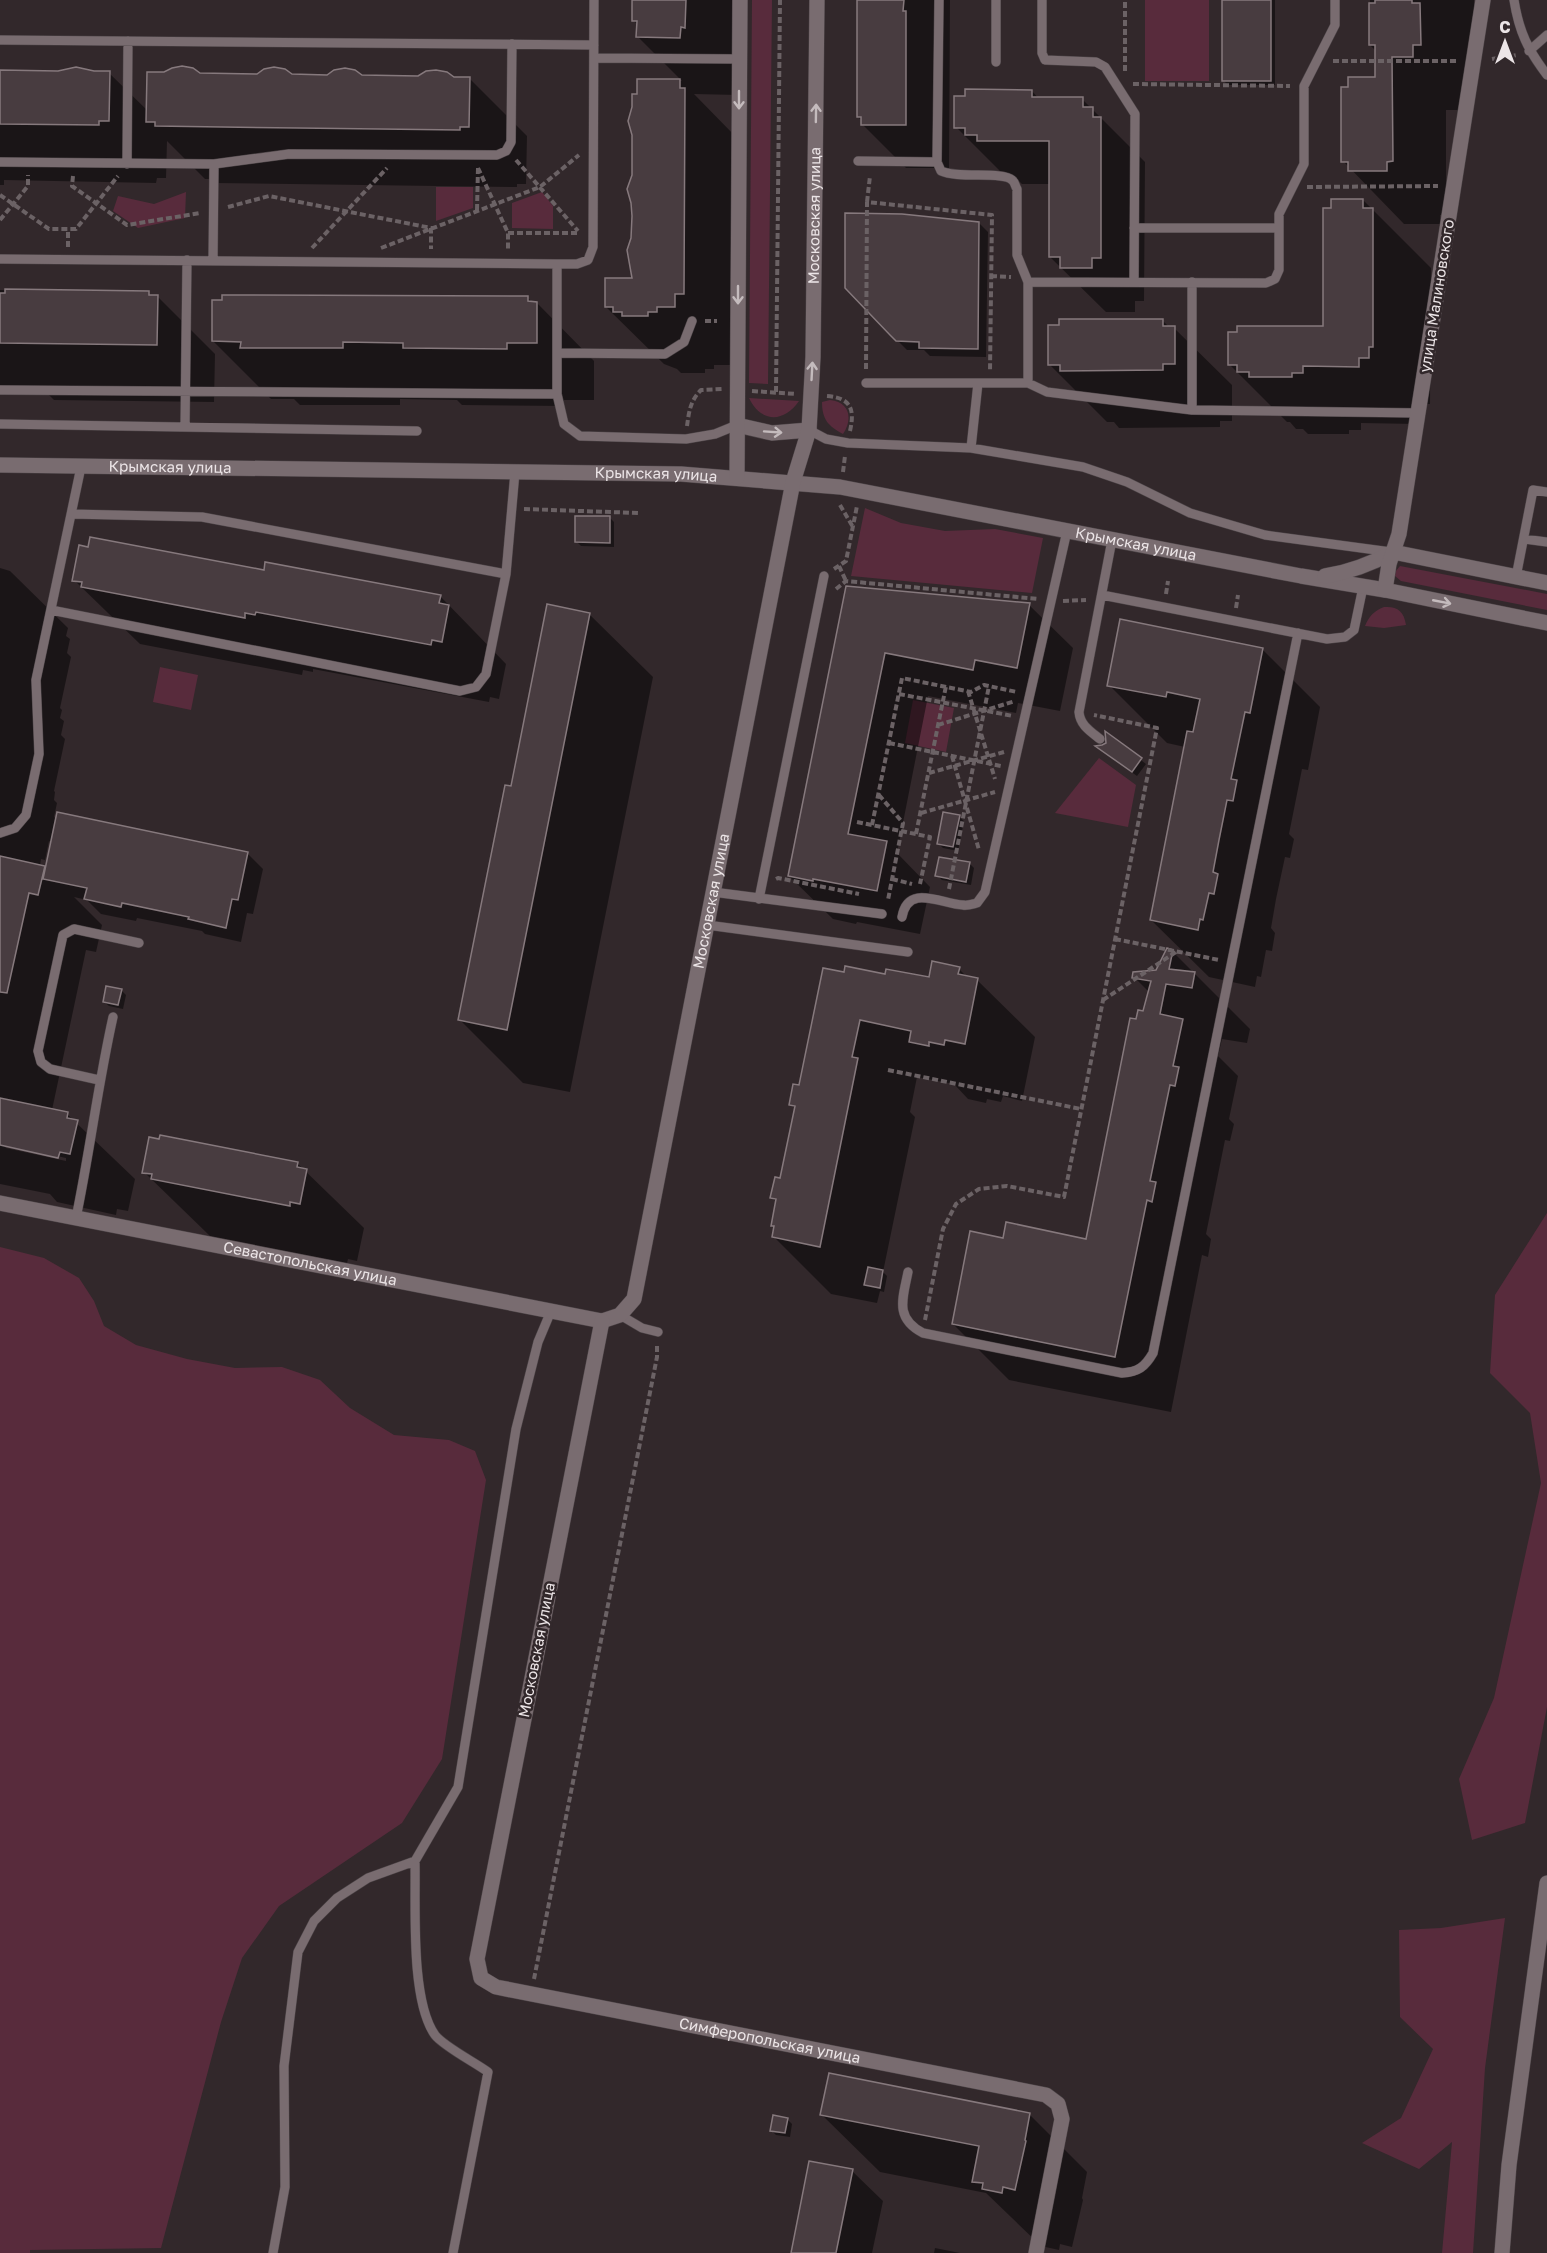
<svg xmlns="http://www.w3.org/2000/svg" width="1547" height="2253" font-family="'Golos Text',sans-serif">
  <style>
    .green { fill: #582b3c }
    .shadow { fill: #0007; fill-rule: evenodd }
    .building { fill: #483c40; stroke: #86797d; stroke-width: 1.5 }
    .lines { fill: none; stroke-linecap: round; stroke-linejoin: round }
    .service-casing { stroke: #4c4447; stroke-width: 10 }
    .minor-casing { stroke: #4c4447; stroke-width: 16 }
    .tertiary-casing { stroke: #4c4447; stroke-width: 16 }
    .secondary-casing { stroke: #4c4447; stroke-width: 16 }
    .path { stroke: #6b6265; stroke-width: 4; stroke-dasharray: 6 3; stroke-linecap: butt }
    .service { stroke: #796c70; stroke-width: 9 }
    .minor { stroke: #796c70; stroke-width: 15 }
    .tertiary { stroke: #796c70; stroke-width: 15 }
    .secondary { stroke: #796c70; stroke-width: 15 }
    .oneway { stroke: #c4bbbd }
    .labels { text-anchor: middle; stroke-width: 5; stroke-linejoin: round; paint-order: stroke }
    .street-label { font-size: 15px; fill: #ece5e7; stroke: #32282b }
  </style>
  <rect width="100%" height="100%" fill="#32282b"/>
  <path class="green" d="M752,0H772L768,384L749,383Z
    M1145,0H1209V81H1145Z
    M436,187H473V208L436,221Z
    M186,192L185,218L138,228L113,211L118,196L154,204Z
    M542,192L553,206V229L512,228V203Z
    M749,398L799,401C784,423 761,423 749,398Z
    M830,400C850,402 853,419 843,434C828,426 822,419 822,402Z
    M865,508L901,523L945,531L995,529L1043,538L1032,593L851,576Z
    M1400,566L1547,594V610L1401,581L1395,576V572Z
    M1384,607C1397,606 1404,611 1406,625L1384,628L1365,626C1369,616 1374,611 1384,607Z
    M160,667L198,675L191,710L153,702Z
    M913,700L954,708L946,752L905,743Z
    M1099,758L1136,785L1128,827L1055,813Z
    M1547,1213V1707L1525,1823L1472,1840L1459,1779L1494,1698L1541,1483L1530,1413L1490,1373L1495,1295Z
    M0,1247L44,1258L79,1278L94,1301L104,1326L136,1345L187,1359L235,1368L282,1367L320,1380L350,1408L394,1435L449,1440L475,1451L486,1480L442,1759L402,1823L279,1906L242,1958L221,2022L161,2248L30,2250V2253H0Z
    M1505,1918L1485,2068L1473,2253H1442L1452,2142L1419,2169L1362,2143L1401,2118L1433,2049L1400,2017L1399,1930L1441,1928Z"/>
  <path class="shadow" d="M631,0H743L738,95L694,94L737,138L732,365H714V369H705V373H681L677,369L664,364L606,307L634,280V107L638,95V80L682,81L638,37V25L634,21Z
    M859,0H950L949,168H906L862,124V121L858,117Z
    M1223,0H1275V85H1228L1223,80Z
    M1370,0H1474V99L1466,110H1446V215H1440L1441,224H1404L1343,161L1349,88L1377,78V52L1370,45Z
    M0,71L109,73L148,111L199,74L469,78L527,136L526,184H517V187L214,183L210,179H205L167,141L166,178H157L156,183L4,180V185H0Z
    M1032,91L1039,99H1082L1145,162L1144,301H1135V312H1106L1050,257V184H1022L1016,178H1010L1003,171H1000L956,127Z
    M1363,200L1431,268L1430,404H1426V416H1416V424L1361,423V430H1349V434H1308L1303,429H1296L1290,422H1287L1229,364L1324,328L1333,209Z
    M979,223L988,232L986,357L930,356L924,350H907L891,334Z
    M0,290L148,293L152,296H157L215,354L214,402L54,400L46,392L0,391Z
    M528,298L533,303H537L594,361V400H564V406L462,405L457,400L400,399V405H300L294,399H271L213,341L224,301Z
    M1162,320L1170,328H1174L1232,385V421H1220V427L1119,428L1114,422H1107L1050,365Z
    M610,518L614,522V547L581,546L577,542Z
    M0,568L10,571L68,628L66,636L70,639L67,653L71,657L60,708L62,710L60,718L64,721L61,735L65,739L54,791L55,792L54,800L57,803L54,817L57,820L247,853L263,869L253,914L247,913L241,942L205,934L202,931L137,918L136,921L101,914L87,900L74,897L102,925L96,952L86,950L52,1110L67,1114L135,1179L128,1211L117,1209L116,1215L57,1202L50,1194L0,1184ZM49,841L52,842L46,870L40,866L41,859L45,860ZM2,1144L66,1158V1161L6,1148Z
    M265,572L440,596L506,664L499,699L490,697L489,702L313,669V672L303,670L302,675L140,644L74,580Z
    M847,588L1029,605L1073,648L1060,711L1018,703L1016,713L928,696L897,853L930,887L920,934L857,922L856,924L833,919L789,876Z
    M589,614L653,677L570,1092L523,1083L460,1020L512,788Z
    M1262,649L1320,707L1308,770L1302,769L1289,834L1294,839L1290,858L1285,857L1276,899L1271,928L1275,933L1272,951L1266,950L1261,977L1257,976L1255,987L1209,977L1151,920L1185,747L1167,743L1109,685Z
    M1107,734L1146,764L1137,776L1101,750L1107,743Z
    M959,817L964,821L958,851L943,848L938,843Z
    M970,864L974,868L971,885L942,880L937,875Z
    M1172,951L1250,1029L1247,1043L1222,1039L1218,1056L1238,1076L1229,1119L1234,1124L1230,1141L1225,1140L1206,1234L1211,1239L1208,1257L1202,1255L1171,1412L1009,1380L953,1324L1004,1240H1087L1137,1021L1144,1013L1150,993L1134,977L1157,971Z
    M959,969L968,978L977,980L1035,1037L1022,1101L1003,1096L1001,1102L987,1099L986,1103L968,1099L954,1084L917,1077L910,1112L915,1117L883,1272L887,1276L884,1292L880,1291L877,1303L831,1294L774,1237L775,1228L772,1225L777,1202L772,1198L781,1180L796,1109L791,1104L800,1087L845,974L930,979Z
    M121,990L126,995L123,1009L109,1006L104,1002Z
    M297,1163L364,1228L357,1261L348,1259L347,1263L210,1236L144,1172Z
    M1029,2114L1087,2172L1082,2198L1083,2200L1072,2247L1060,2244L1059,2250L1041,2246L986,2193L880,2172L822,2115Z
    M788,2120L792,2124L790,2137L776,2135L771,2130Z
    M852,2171L883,2201L872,2253H793Z
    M935,2248L960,2253H934Z"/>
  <path class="building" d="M632,0H686L685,28L681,27L680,38L636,37L637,21H632Z
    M857,0H904L903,11H906V125H861V117H857Z
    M1222,0H1271V81H1222Z
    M1375,0H1412V3H1420L1421,45H1413V57H1392L1393,161L1387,162V171H1348V162H1341V87H1348V77H1375V45H1369V3H1375Z
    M182,66L193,68L200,73L257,74L264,69L274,67L285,69L292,74L327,75L334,70L345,68L355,70L362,75L418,76L426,71L436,70L447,72L454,77H470L469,127H460V130L298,128L155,126V122H146L147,72H164L172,68Z
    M76,67L94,71H110L109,121H99V125L0,124V70L58,71Z
    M637,79H680V88H685L684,294H675V307H657V312H648V316H622V312H613V307H605V278H632L627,250L631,238L632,216L631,203L627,189L632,175V135L628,121L632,107V94H637Z
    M965,89L1032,90V97H1083V107H1093V117H1101V258H1092V268H1060V257H1049V141H977V135H965V128H954V96H965Z
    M1331,199H1363V208H1373V347H1369V358H1359V367L1303,366V373H1292V377H1249V372H1237V365H1228V332H1237V326H1323V208H1331Z
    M845,213L902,214L979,222L978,349L919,348V342L896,341L890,335L845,288Z
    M5,289L149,291V295H158L157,345L0,343V293H5Z
    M222,295L528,296V301L537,302V343H507V349L403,348V343L343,342V348H240L241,342L212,341V300H222Z
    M1059,319H1163V326H1175V364H1163V370L1060,371V365H1048V325H1059Z
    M575,516H610V543L575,542Z
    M90,537L264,570L265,562L441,595L439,603L449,605L442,642L432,640L431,645L256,612L255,615L245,613V618L81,587L82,582L72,581L79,545L88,547Z
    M846,586L1030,603L1017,668L975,660L973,670L885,653L848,834L887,841L877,891L813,879V881L788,876Z
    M547,604L590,613L507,1030L458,1020L505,785L511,786Z
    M1120,619L1263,648L1250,713L1245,712L1231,779L1237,780L1233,801L1227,800L1219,840L1213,872L1218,874L1214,894L1209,893L1203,920L1200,919L1198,930L1150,920L1187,731L1193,732L1200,699L1167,692L1166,697L1107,686Z
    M1105,731L1142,758L1132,772L1095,746L1102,745L1106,743Z
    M57,812L248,852L238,900L232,899L226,928L188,919L189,917L122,903L121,907L84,899L87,888L43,879Z
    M943,812L960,815L953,847L937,844Z
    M0,856L45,866L38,895L29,893L7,993L0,992Z
    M939,857L970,862L966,882L935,876Z
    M1167,948L1173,950L1169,969L1195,972L1192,988L1166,984L1160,1014L1183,1019L1173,1066L1179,1067L1175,1086L1170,1085L1150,1181L1156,1182L1152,1202L1147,1200L1115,1357L952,1324L970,1231L1003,1238L1006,1222L1086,1239L1130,1018L1136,1019L1138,1010L1143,1011L1151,981L1132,978L1133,972L1156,970Z
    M932,961L960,967L958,974L978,978L965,1044L945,1040L944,1045L929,1042V1046L909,1042L911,1031L860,1020L852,1057L858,1058L820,1247L772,1237L774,1226H771L776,1199L770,1198L775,1177L780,1178L795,1106L789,1105L793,1084L799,1085L823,968L844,972L845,966L885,974L886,969L929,977Z
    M106,986L122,989L118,1005L103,1002Z
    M0,1098L68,1112L67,1118L78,1120L70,1154L60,1152L58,1158L0,1145Z
    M160,1135L298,1162L297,1167L307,1169L300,1204L290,1202V1206L151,1179L152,1174L142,1173L149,1137L159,1139Z
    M868,1267L883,1270L880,1288L864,1285Z
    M829,2073L1030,2113L1025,2140L1026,2141L1015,2190L1003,2187L1002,2193L982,2189L983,2183L972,2182L979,2146L820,2115Z
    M773,2115L788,2118L785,2133L770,2131Z
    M809,2161L853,2169L836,2253H791Z"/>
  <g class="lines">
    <defs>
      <path id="service" d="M939,0L937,162L941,171C958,179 1003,171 1012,180C1015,182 1015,186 1017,189V255L1028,282V383L1047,392L1192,410L1418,413
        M996,0V62
        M1042,0V53L1045,60L1096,62L1105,67L1135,114L1134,282
        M1514,0C1519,32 1528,50 1547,75
        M0,40L594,45
        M1529,51L1547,35
        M594,58L740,59
        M858,161L937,162
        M0,162L214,164L289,154L497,155L506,151L511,142L512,44
        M127,164L128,41
        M1134,228H1279
        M0,259L557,264H577L588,260L593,247L594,0
        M213,261L214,164
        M557,264V394L564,424L580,436L686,439L715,434L737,425
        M1028,282L1266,283L1275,279L1279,270V214L1304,164V86L1335,25V0
        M1192,282V410
        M557,353L665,354L684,342L692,321
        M866,383H1028
        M0,390L557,394
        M0,424L417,431
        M185,427L187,260
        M809,430L826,439L848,443L971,448L1083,467L1127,482L1190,513L1265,535L1391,552
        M971,448L978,383
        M71,514L202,517L506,574
        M1524,539L1547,542
        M1516,577L1533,490L1547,492
        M1102,595L1327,639L1345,637L1354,630L1363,587
        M51,610L460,691L476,687L486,674L506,574L515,472
        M1100,739C1090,731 1080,725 1079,712L1112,540
        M0,833L15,828L26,815L39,754L36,680L81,467
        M713,892L882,914
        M759,899L824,576
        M902,917C908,883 941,904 963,905C968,906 973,904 977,903L985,892L1067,531
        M707,925L908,952
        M99,1080L50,1069L41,1062L38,1051L63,935L74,929L139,943
        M76,1218C90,1151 98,1084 113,1017
        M908,1272C903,1298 894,1318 923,1333L1122,1373C1138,1372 1145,1367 1153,1353L1298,633
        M620,1315L642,1328L658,1332
        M415,1861C416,1905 410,2000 435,2035C443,2046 476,2063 488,2072L453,2253
        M273,2253L285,2187L284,2066L298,1952L314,1921L337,1898L368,1878L415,1861L458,1787L516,1429L538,1342L551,1311"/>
      <g id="minor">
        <path d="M737,425L772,433L809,430"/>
        <path id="s1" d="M0,465L681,474L840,487L1301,576L1385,590"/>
        <path d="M737,477L740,0"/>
        <path d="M1325,576C1350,572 1371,564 1393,552"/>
        <path id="s2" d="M0,1203L602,1321L620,1315L634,1299L793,482L809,430L813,357L817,0"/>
        <path id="s3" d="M602,1321L477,1959L481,1978L496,1987L1046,2095L1058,2104L1062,2119L1036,2253"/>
      </g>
      <path id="tertiary" d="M1483,0L1399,534L1389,564L1385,590L1547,623
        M1393,552L1547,583"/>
      <path id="secondary" d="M1502,2253L1509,2165L1547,1883"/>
    </defs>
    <use href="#service" class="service-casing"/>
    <use href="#minor" class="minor-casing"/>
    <use href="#tertiary" class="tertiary-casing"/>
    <use href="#secondary" class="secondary-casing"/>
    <path class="path" d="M1492,59L1517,55
      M1333,61H1457
      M1125,71V0
      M1133,84L1290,86
      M516,160L578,231
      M478,168L508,233V250
      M73,176L72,186L127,225L200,213
      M1307,187L1438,186
      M0,195L49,229H76L118,176
      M867,202L870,176
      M228,207L269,196L431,228V249
      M477,210L478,168
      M0,220L28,186V175
      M508,233H580
      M68,247V229
      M312,248L387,168
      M381,248L540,187L579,155
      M991,276L1011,277
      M705,321H717
      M866,369L867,202L992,215L990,371
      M752,391L796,394
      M776,392L780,0
      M827,396C851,398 855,409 850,431
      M687,426C689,412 690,401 701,390L722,389
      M843,472L845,456
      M840,505L853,527
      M524,509L639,513
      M839,566L846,581
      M834,569L846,561L857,506
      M836,589L846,581L1038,599
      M1166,594L1168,581
      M1063,601L1086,600
      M1236,608L1238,595
      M968,691L995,779
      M899,694L1013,716
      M938,725L1015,701
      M889,743L1001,766
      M952,756L979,850
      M929,773L1004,752
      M879,795L903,823L888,900
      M921,813L995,792
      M857,822L930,837L920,884
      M872,825L902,678L971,692L984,685L1017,692
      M916,834L946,686
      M776,879L778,878L859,894
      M892,879L912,884
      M949,889L989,686
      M1115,939L1219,960
      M1103,1000L1176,952
      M888,1070L1081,1109
      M925,1320L943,1229L956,1204L979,1189L1007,1186L1064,1197L1157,728L1094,715
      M534,1979L657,1357V1344"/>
    <use href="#service" class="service"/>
    <use href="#minor" class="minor"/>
    <use href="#tertiary" class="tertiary"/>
    <use href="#secondary" class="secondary"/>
  </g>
  <defs><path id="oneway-shaft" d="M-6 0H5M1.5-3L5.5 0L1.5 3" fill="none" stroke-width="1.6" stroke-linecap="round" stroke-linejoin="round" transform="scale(1.5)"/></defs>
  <g class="oneway">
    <use href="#oneway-shaft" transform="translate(739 100) rotate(90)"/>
    <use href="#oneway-shaft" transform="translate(816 113) rotate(-89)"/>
    <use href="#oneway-shaft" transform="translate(738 295) rotate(90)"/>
    <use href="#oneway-shaft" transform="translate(812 371) rotate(-87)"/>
    <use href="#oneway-shaft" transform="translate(773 432) rotate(4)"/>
    <use href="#oneway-shaft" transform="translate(1442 602) rotate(11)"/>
  </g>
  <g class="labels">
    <g class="street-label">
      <text dy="5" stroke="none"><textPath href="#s2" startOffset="1755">Московская улица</textPath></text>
      <text transform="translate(1437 296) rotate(-81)" y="5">улица Малиновского</text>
      <text dy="5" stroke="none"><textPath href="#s1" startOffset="170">Крымская улица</textPath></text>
      <text dy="5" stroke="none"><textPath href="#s1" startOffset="656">Крымская улица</textPath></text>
      <text dy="5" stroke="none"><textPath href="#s1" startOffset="1142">Крымская улица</textPath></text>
      <text dy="5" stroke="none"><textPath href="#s2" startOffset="1059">Московская улица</textPath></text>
      <text dy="5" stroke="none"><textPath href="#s2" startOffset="316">Севастопольская улица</textPath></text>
      <text transform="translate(537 1650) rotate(-79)" y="5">Московская улица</text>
      <text dy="5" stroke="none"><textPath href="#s3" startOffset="966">Симферопольская улица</textPath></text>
    </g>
  </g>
  <g transform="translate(1505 42)" stroke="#32282b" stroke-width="4.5" paint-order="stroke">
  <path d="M0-4.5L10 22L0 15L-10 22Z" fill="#ece5e7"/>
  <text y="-9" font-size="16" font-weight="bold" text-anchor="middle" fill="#ece5e7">С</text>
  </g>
</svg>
